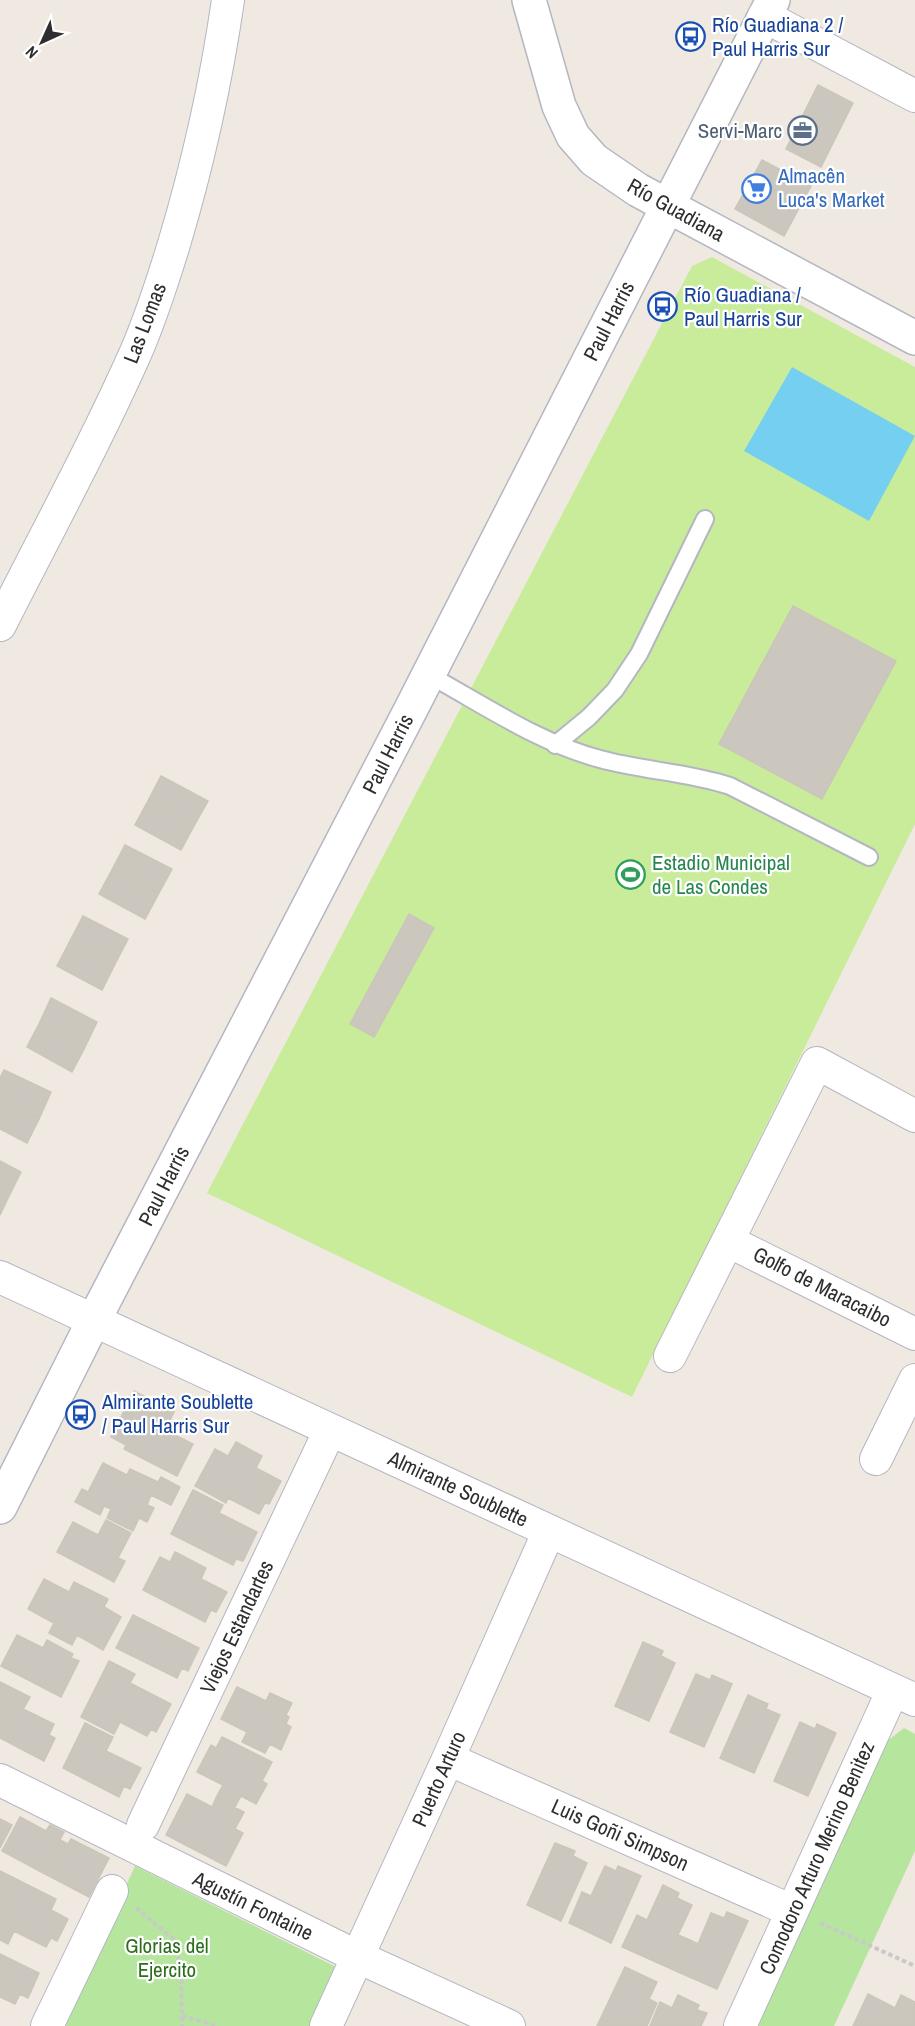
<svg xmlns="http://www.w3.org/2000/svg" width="915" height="2026" font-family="'Archivo Narrow',sans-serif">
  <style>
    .green { fill: #b6e59e }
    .pitch { fill: #c9ec9a }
    .water { fill: #75cff0 }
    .building { fill: #cbc7bf; stroke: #cbc5ba; stroke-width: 1.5 }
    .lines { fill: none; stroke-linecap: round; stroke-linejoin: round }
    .lane-casing { stroke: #b4b7c1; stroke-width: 20 }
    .street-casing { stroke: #b4b7c1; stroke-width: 34 }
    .secondary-casing { stroke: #b4b7c1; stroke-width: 36 }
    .path { stroke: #c9c9c9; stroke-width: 4; stroke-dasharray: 4.5 3; stroke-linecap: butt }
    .lane { stroke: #fff; stroke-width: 16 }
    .street { stroke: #fff; stroke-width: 32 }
    .secondary { stroke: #fff; stroke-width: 33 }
    .labels { text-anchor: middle; stroke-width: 4.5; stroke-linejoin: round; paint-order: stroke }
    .transit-label { font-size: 21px; fill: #164399; stroke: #fff; text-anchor: start }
    .service-label { font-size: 21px; fill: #4e5e75; stroke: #fff; text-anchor: end }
    .shop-label { font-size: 21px; fill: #366cbe; stroke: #fff; text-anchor: start }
    .street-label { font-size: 21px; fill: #2e2e2e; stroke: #fff }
    .leisure-label { font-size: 21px; fill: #27864d; stroke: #fff; text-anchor: start }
    .park-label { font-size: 21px; fill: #2c6e1b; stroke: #fff }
  </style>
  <rect width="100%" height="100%" fill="#efe9e1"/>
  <path class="green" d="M904,1728L915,1734V1851L834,2026H756L886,1742Z
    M135,1866L336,1967L312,2026H62Z"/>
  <path class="pitch" d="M712,257L915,367V824L632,1397L207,1193L692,266Z"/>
  <path class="water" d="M792,367L915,436L869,521L744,451Z"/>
  <path class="building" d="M818,85L853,103L821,167L786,149Z
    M762,160L811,186L784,236L735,209Z
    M793,606L896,661L822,799L719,744Z
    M161,776L208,801L195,824L149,799Z
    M149,799L195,824L181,850L135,825Z
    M125,845L172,869L159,893L113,868Z
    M113,868L159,893L145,919L99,894Z
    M409,914L434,928L374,1037L350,1024Z
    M83,916L128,939L115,964L70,941Z
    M70,941L115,964L102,990L57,966Z
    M51,998L97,1022L85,1047L39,1024Z
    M39,1024L85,1047L72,1072L27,1047Z
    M4,1070L51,1092L39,1119L0,1100V1078Z
    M0,1100L39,1119L27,1143L0,1129Z
    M0,1161L21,1172L9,1196L0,1192Z
    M0,1192L9,1196L0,1215Z
    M134,1391L174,1412L165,1430L193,1444L177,1476L124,1449L126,1445L111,1437Z
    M236,1442L262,1456L256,1468L281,1481L269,1504L265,1503L259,1514L228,1498L226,1503L195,1486L215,1449L228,1456Z
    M103,1463L127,1475L130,1469L158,1482L161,1477L180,1487L171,1505L151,1495L147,1505L154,1508L147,1522L139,1518L133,1531L107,1518L111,1509L104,1506L100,1515L75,1502L82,1489L88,1492Z
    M193,1490L223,1505L219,1513L257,1532L243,1561L236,1559L233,1565L171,1534Z
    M106,1520L131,1533L118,1558L125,1561L114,1582L57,1552L73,1522L98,1535Z
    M175,1552L206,1568L201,1579L227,1592L216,1612L211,1610L205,1622L143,1590L160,1557L170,1562Z
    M44,1579L69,1592L74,1582L108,1599L104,1607L121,1617L103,1650L77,1635L72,1645L49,1633L54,1623L28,1609Z
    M133,1615L199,1648L188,1671L182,1668L177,1678L116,1648Z
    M17,1635L43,1648L47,1640L73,1654L71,1658L79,1661L61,1697L1,1666Z
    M643,1642L663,1651L661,1656L675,1663L649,1721L615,1706Z
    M109,1661L135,1674L130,1683L171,1704L156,1732L151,1729L147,1736L120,1722L114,1734L81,1717Z
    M696,1674L710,1680L712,1675L732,1684L704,1747L670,1732Z
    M0,1682L30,1697L23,1709L54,1724L49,1735L55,1738L44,1761L0,1738Z
    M237,1687L266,1701L270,1693L292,1703L286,1715L289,1717L286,1724L291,1727L281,1750L270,1744L265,1753L242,1742L247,1732L221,1719Z
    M748,1695L768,1704L766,1709L780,1715L754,1773L720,1758Z
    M800,1722L815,1729L817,1724L836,1733L808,1796L774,1781Z
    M85,1723L113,1737L106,1751L141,1768L130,1789L124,1786L119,1797L63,1768Z
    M222,1737L272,1762L262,1781L267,1784L256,1804L241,1796L235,1807L216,1798L223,1785L197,1772L211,1745L216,1748Z
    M187,1794L212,1807L216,1798L244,1812L235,1829L243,1833L226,1866L166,1835Z
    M20,1817L46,1831L50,1825L64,1832L43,1873L2,1851Z
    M0,1819L12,1825L0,1848Z
    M71,1839L109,1858L89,1897L43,1873L60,1840L68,1844Z
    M555,1843L575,1851L573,1856L587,1863L561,1921L527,1905Z
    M605,1866L616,1871L618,1866L641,1876L611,1943L569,1923L582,1892L591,1896Z
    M0,1871L56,1899L51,1910L68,1919L57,1941L51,1938L46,1947L14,1931L8,1944L0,1940Z
    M663,1885L679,1893L677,1898L692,1905L678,1935L690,1940L676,1971L622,1947L637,1915L647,1920Z
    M727,1912L748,1921L717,1989L676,1971L690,1940L698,1944L711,1913L724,1918Z
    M0,1954L39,1973L28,1998L20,1994L15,2004L0,1997Z
    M625,1967L657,1982L649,1999L657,2003L647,2026H597Z
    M868,1994L895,2008L901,1995L915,2002V2026H853Z
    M678,1995L699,2005L697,2010L707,2013L701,2026H650L660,2002L672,2008Z"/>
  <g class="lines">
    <defs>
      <path id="lane" d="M429,675C484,705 539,743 600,759C643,771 688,772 730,786L869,857
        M555,745L589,717L615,690L639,654L705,519"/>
      <path id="street" d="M764,16L915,96
        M0,625C46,534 95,444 136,352C151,317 163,280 174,244C198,164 216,83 228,0
        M728,1241L915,1334
        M0,1277L915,1700
        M670,1356L817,1063L915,1116
        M876,1459L915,1380
        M448,1759L792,1911
        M0,1780L358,1957L509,2026
        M143,1825L330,1430
        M47,2026L112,1891
        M326,2026L448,1759L549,1531
        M740,2026L893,1690"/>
      <path id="secondary" d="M529,0L559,106L573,136L594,160L638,190L915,338
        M0,1507L94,1320L411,709L773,0"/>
    </defs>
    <use href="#lane" class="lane-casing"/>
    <use href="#street" class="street-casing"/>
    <use href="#secondary" class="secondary-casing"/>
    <path class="path" d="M136,1908L175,1940L181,1970L182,2026
      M820,1923L915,1966
      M182,2016L217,2026"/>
    <use href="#lane" class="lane"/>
    <use href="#street" class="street"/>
    <use href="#secondary" class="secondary"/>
  </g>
  <defs>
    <symbol id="bus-ring" viewBox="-11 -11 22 22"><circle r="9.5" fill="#fff" stroke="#1a4fb4" stroke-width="1.5"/><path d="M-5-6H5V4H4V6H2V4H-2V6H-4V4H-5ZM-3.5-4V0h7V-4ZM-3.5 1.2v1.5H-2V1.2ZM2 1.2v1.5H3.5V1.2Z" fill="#1a4fb4"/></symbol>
    <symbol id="office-ring" viewBox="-11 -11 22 22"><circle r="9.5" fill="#fff" stroke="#5c6f8a" stroke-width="1.5"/><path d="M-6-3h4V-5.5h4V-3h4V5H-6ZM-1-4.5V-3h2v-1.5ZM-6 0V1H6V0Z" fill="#5c6f8a"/></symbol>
    <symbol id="supermarket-ring" viewBox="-11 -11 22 22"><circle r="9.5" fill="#fff" stroke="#3f7fe0" stroke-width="1.5"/><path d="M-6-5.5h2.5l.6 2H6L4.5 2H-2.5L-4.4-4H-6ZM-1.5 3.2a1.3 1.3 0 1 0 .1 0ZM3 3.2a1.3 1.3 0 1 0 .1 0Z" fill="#3f7fe0"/></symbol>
    <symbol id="stadium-ring" viewBox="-11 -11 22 22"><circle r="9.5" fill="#fff" stroke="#2e9e5b" stroke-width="1.5"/><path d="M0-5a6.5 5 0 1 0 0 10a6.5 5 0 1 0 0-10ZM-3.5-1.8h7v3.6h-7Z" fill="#2e9e5b"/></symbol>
  </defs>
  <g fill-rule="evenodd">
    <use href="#bus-ring" x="674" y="20" width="33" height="33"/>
    <use href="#office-ring" x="786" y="114" width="33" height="33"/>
    <use href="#supermarket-ring" x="740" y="172" width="33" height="33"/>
    <use href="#bus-ring" x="646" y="290" width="33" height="33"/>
    <use href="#stadium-ring" x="614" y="858" width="33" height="33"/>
    <use href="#bus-ring" x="64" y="1398" width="33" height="33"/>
  </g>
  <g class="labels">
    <g class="transit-label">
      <text x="712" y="32">Río Guadiana 2 /<tspan x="712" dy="24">Paul Harris Sur</tspan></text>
      <text x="684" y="302">Río Guadiana /<tspan x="684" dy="24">Paul Harris Sur</tspan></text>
      <text x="102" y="1409">Almirante Soublette<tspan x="102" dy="24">/ Paul Harris Sur</tspan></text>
    </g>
    <g class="service-label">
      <text x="782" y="138">Servi-Marc</text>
    </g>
    <g class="shop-label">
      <text x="778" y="183">Almacên<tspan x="778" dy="24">Luca's Market</tspan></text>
    </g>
    <g class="street-label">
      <text transform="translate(676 210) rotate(29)" y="7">Río Guadiana</text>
      <text transform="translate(609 321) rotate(-63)" y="7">Paul Harris</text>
      <text transform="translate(145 323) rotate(-69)" y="7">Las Lomas</text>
      <text transform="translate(388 754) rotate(-63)" y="7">Paul Harris</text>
      <text transform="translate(164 1186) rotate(-63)" y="7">Paul Harris</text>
      <text transform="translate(822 1287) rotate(27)" y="7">Golfo de Maracaibo</text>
      <text transform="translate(458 1489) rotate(25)" y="7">Almirante Soublette</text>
      <text transform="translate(237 1627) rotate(-65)" y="7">Viejos Estandartes</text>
      <text transform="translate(439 1779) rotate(-66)" y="7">Puerto Arturo</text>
      <text transform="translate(620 1835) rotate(24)" y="7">Luis Goñi Simpson</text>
      <text transform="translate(817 1858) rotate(-66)" y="7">Comodoro Arturo Merino Benitez</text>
      <text transform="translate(253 1906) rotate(26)" y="7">Agustín Fontaine</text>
    </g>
    <g class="leisure-label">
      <text x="652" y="870">Estadio Municipal<tspan x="652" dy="24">de Las Condes</tspan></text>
    </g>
    <g class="park-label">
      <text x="167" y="1953">Glorias del<tspan x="167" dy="24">Ejercito</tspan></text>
    </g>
  </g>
  <g transform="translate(42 42) rotate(225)" stroke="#ffffff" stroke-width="4.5" paint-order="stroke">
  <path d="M0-4.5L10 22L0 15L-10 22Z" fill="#2e2e2e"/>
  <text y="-9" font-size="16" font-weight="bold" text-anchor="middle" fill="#2e2e2e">N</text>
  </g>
</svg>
